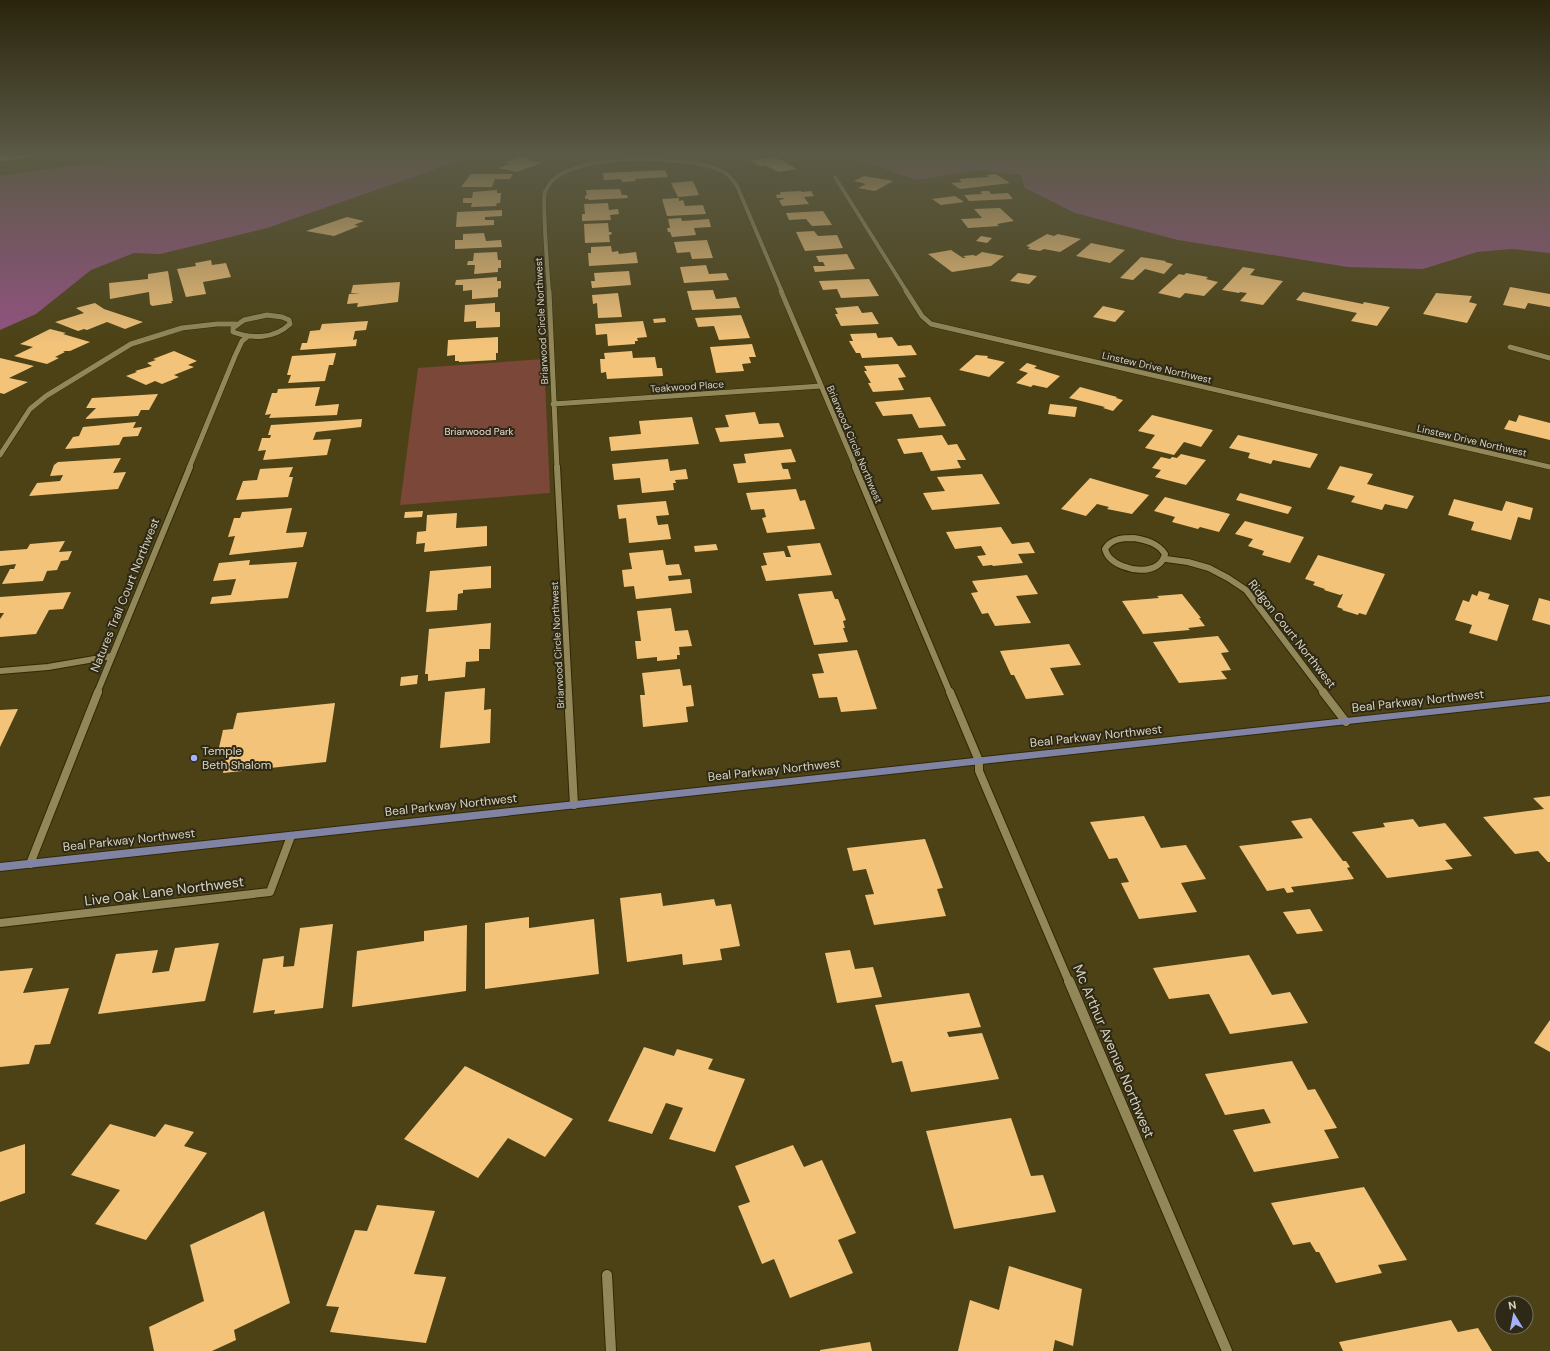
<svg xmlns="http://www.w3.org/2000/svg" width="1550" height="1351" font-family="'DM Sans',sans-serif">
  <style>
    .green { fill: #7a4738 }
    .water { fill: #925282 }
    .building { fill: #f3c37a }
    .lines { fill: none; stroke-linecap: round; stroke-linejoin: round }
    .minor-far4-casing { stroke: #302906; stroke-width: 5 }
    .minor-far3-casing { stroke: #302906; stroke-width: 6 }
    .minor-far2-casing { stroke: #302906; stroke-width: 8 }
    .minor-far1-casing { stroke: #302906; stroke-width: 10 }
    .minor-casing { stroke: #302906; stroke-width: 12 }
    .major-casing { stroke: #302906; stroke-width: 2 }
    .minor-far4 { stroke: #918759; stroke-width: 4 }
    .minor-far3 { stroke: #918759; stroke-width: 5 }
    .minor-far2 { stroke: #918759; stroke-width: 6 }
    .minor-far1 { stroke: #918759; stroke-width: 8 }
    .minor { stroke: #918759; stroke-width: 10 }
    .major { fill: #8183a4; fill-rule: evenodd }
    .poi-dot { fill: #a6b1fc; stroke: #2e2916; stroke-width: 1.5 }
    .labels { text-anchor: middle; stroke-width: 4; stroke-linejoin: round; paint-order: stroke }
    .far-street-label { font-size: 10px; fill: #d9d3bc; stroke: #2e2916 }
    .far-park-label { font-size: 10px; fill: #f0d9d2; stroke: #2e2916 }
    .street-label { font-size: 12px; fill: #d9d3bc; stroke: #2e2916 }
    .poi-label { font-size: 12px; fill: #d9d3bc; stroke: #2e2916; text-anchor: start }
    .near-street-label { font-size: 14px; fill: #d9d3bc; stroke: #2e2916 }
  </style>
  <rect width="100%" height="100%" fill="#4c4215"/>
  <path class="green" d="M544,359L550,493L400,505L418,368Z"/>
  <path class="water" d="M147,154H479L267,228L160,254L134,253L91,270L36,314L0,330V176Z
    M841,154H1550V253L1512,249L1477,252L1423,269L1348,267L1178,240L1075,213L1025,188L1021,175L979,170L917,180Z"/>
  <path class="building" d="M0,154H30L27,158L0,161Z
    M521,156L532,158L528,160L541,163L517,172L498,168L509,164L504,163Z
    M775,157L797,169L778,172L765,165L760,166L751,161Z
    M665,170L668,177L635,179L636,181L622,182L621,179L604,180L603,173Z
    M471,174H513L510,179H495L492,187H461Z
    M996,174L1010,183L960,189L951,183L962,182L959,179L989,177L986,175Z
    M864,176L876,178L893,181L875,191L858,188L866,184L854,181Z
    M693,181L699,195L678,197L671,183Z
    M620,189L622,195H627L628,198L589,200L588,199H585V196L587,195L586,190Z
    M497,190V193H501L500,203H497L496,206L471,207L472,203H463V198H472L473,192Z
    M801,191L802,192L811,191L814,196L804,197L809,204L782,206L779,200L784,199L783,198H777L776,195L781,194L780,192Z
    M983,191H989L991,194L1008,193L1013,199L969,201L964,195L982,194L980,192Z
    M955,196L964,202L941,205L932,199Z
    M679,198V201L683,200L685,206L703,205L706,214L667,216L662,199Z
    M608,203L609,210L618,209L619,214L610,215L611,220L582,221V214H585L584,204Z
    M1000,208L1014,221L997,224L999,226L968,228L961,219L982,218L974,209Z
    M502,210V216L485,217V220H494V225L456,227L457,212Z
    M823,211L832,225L812,226L806,219L789,220L786,213Z
    M347,217L364,221L354,225L359,226L334,236L306,231Z
    M681,218L682,221L709,219L711,227L694,228L696,235L672,237L670,232H668L667,228H670L668,219Z
    M608,223L609,232H611L612,234L609,235L610,242L585,243L584,224Z
    M814,231L818,236L837,235L843,248L805,251L796,232Z
    M484,233L486,241L501,240L502,247L455,249V240H463V234Z
    M1047,234L1054,236L1058,234L1081,239L1060,252L1044,249L1040,251L1028,249L1030,247L1026,246Z
    M981,236L992,238L987,243L976,241Z
    M707,240L713,258L692,259L690,252L677,253L674,242Z
    M1091,243L1125,250L1110,263L1076,256Z
    M611,246L612,252L618,251L619,254L636,252L638,263L589,266L588,253H591V247Z
    M951,250L963,258H966L963,256L973,255L976,256L982,252L1004,256L991,266L952,272L928,254Z
    M497,252L498,260H501V268H498V272L474,274L475,265H467L468,261H473L474,253Z
    M847,254L855,269L815,272L813,266H825L823,262H819L816,256Z
    M1141,257L1166,261L1165,262L1173,264L1164,274L1145,269L1133,280L1120,278Z
    M211,260L212,265L226,263L231,277L203,282L206,294L186,297L177,269L196,266L195,263Z
    M706,265L709,274L726,273L729,280L684,283L680,267Z
    M1243,267L1255,269L1250,275L1283,281L1263,305L1240,301L1247,293L1240,292L1239,293L1222,290Z
    M168,271L173,301H171L172,303L152,306L150,304L149,292L110,299L109,283L148,279V274Z
    M629,271L631,285L592,288L591,281H595L594,273Z
    M1018,273L1037,276L1029,284L1010,281Z
    M1186,273L1208,277L1206,279L1218,282L1204,296L1185,293L1180,298L1158,293L1179,274L1184,275Z
    M497,277V281H501V288L498,289V297L472,299V290L463,291V285H455L456,280Z
    M869,279L879,296L841,298L837,289L823,290L819,281Z
    M400,282L398,302L357,307L358,303L347,304L349,294L360,293H351L353,285Z
    M1510,287L1550,294V307L1528,303L1525,309L1503,305Z
    M713,290L716,299L736,297L740,308L692,310L687,291Z
    M1303,292L1363,304L1364,302L1390,307L1377,326L1351,321L1357,313L1296,300Z
    M618,293L622,317L598,318L597,303L593,304L592,295Z
    M1436,293L1472,296L1469,302L1477,304L1467,323L1423,314Z
    M95,303L104,309L143,322L125,329L107,322L87,330L84,329L78,331L55,322L84,313L76,308Z
    M495,303V312H500V327L476,328V321L464,322L465,305Z
    M858,306L862,313L872,312L879,324L841,326L835,314H838L835,308Z
    M1103,306L1125,311L1115,322L1093,317Z
    M741,315L750,338L719,340L714,326L698,327L695,318Z
    M665,318L666,322L654,323L653,319Z
    M368,321L366,330L355,331L353,340L357,339L356,346L300,350L302,343H307L310,331L320,330L322,324Z
    M643,321L647,337L637,338L638,341H635V344L608,346L607,334L596,335L595,324Z
    M50,329L66,333L63,334L90,342L70,351H63L65,352L55,357L59,358L47,364L14,356L33,347L20,344Z
    M876,333L878,338L892,337L898,346L911,345L917,355L862,358L860,353H856L849,341H853L850,334Z
    M498,337V353H496V360L459,362V361H455V355L447,356L448,340Z
    M752,344L756,357H749L751,363L742,364L744,371L716,373L710,347Z
    M174,351L197,361L188,365L194,367L174,375L179,377L162,384L155,381L146,385L126,376L137,372L135,371L152,366L147,363L156,360L153,359Z
    M632,351L633,358L655,357L657,368H662L663,376L607,379L606,372L601,373L600,359H605L604,353Z
    M336,353L333,365H329L325,381L288,383L291,375H287L292,356Z
    M976,355L988,356L987,358L1005,362L989,377L959,370Z
    M0,358L34,366L9,378L28,382L4,394L0,393Z
    M1027,363L1037,366L1034,368L1060,376L1047,388L1033,385L1031,387L1016,383L1028,373L1019,370Z
    M898,364L906,377L898,378L904,390L873,392L868,383H871L864,371H867L864,366Z
    M320,387L315,406L339,404L337,415L269,418L271,414L265,415L272,393H277L278,389Z
    M1080,387L1117,397L1116,398L1123,400L1113,411L1103,408L1105,407L1069,398Z
    M158,394L149,410H141L138,416L85,419L96,408H86L92,398Z
    M930,397L946,426L919,428L912,414L883,416L875,402Z
    M1050,404L1077,407L1075,417L1048,414Z
    M755,412L759,424L779,423L784,437L720,442L715,428L729,427L725,415Z
    M1152,415L1213,430L1201,447L1184,442L1174,455L1145,448L1155,435L1138,431Z
    M1519,415L1550,423V440L1504,429L1509,420L1516,422Z
    M692,417L699,444L611,451L609,437L641,434L639,421Z
    M362,419L361,427L316,432L313,440L331,439L327,455L263,460L266,450L258,451L262,438H270L271,435H268L271,425Z
    M136,422L133,428L142,427L138,436L123,437L119,445L65,449L73,437L79,436L83,427Z
    M942,435L948,445L957,444L966,460H957L961,468L931,471L922,452L904,454L897,439Z
    M1238,435L1318,454L1310,468L1273,460L1271,464L1248,458L1250,453L1229,448Z
    M791,449L796,462L781,463L783,469H788L791,479L738,483L733,464L746,463L744,454Z
    M1181,454L1206,460L1186,485L1155,477L1161,470L1152,468L1161,457L1170,459L1172,457L1177,458Z
    M121,458L113,473L126,472L118,489L29,496L37,483L60,481L63,475L50,476L54,465L58,462Z
    M668,459L670,471L686,469L688,479L675,480L676,483H673L674,490L642,493L640,478L614,480L612,464Z
    M1340,466L1373,474L1367,484L1414,496L1407,509L1385,504L1382,510L1351,502L1355,496L1327,489Z
    M293,467L289,477H293L288,497L236,500L243,481L257,480L260,469Z
    M982,474L1000,504L932,510L923,493L945,491L937,477Z
    M1090,478L1114,485L1149,495L1132,514L1107,509L1109,507L1097,504L1086,516L1061,509Z
    M796,489L800,501L805,500L815,529L767,533L762,518L766,517L764,509L751,510L746,493Z
    M1240,493L1292,507L1288,514L1236,500Z
    M1165,497L1230,514L1219,532L1200,527L1198,529L1172,522L1175,517L1154,511Z
    M1454,499L1502,511L1506,501L1533,508L1530,520L1518,517L1511,540L1471,530L1474,522L1448,515Z
    M666,501L669,515L656,516L658,525L668,524L671,539L629,543L626,518L619,519L617,505Z
    M292,508L286,533L307,532L303,547L229,555L235,536L228,537L234,518H240L242,512Z
    M423,511L422,517L404,518L405,512Z
    M457,513L456,528L487,526V546L424,552L425,543L416,544L417,532L426,531L427,515Z
    M1245,521L1304,537L1290,563L1262,555L1264,551L1248,546L1253,539L1235,534Z
    M1001,527L1012,544L1029,542L1035,553L1018,554L1023,563L993,566L992,565L983,566L977,556L986,555L981,546L955,549L946,532Z
    M65,541L59,552L72,551L68,560L61,561L57,570L47,571L43,581L2,584L10,569H14L16,564L0,566V551L27,549L30,544Z
    M820,543L832,575L766,581L761,566L767,565L763,553L784,551L786,557H791L787,546Z
    M716,544L718,550L695,552L694,546Z
    M663,550L666,565L679,564L682,575L668,576L669,581L690,579L692,593L636,599L634,586L624,587L622,570L632,569L629,553Z
    M1318,555L1385,574L1366,615L1359,613L1358,615L1342,610L1343,609L1337,607L1343,594L1340,595L1324,590L1325,589L1313,585L1315,582L1305,579Z
    M250,560L249,565L297,562L288,598L210,604L212,597L231,595L236,579L213,581L219,563Z
    M491,566V588L463,590V593L458,594L457,610L426,612L430,571Z
    M1027,575L1038,594L1016,596L1031,623L995,626L988,613L982,614L971,593L978,592L972,581Z
    M832,591L835,599H838L846,620L843,621L845,628H843L848,642L814,645L798,594Z
    M1479,591L1490,594L1488,599L1509,605L1497,641L1469,633L1472,625L1455,620L1463,600L1469,602L1472,594L1477,596Z
    M71,592L63,609L49,610L36,634L0,637V619L4,613H0V597Z
    M1182,594L1201,618H1199L1205,626L1188,628L1190,630L1143,634L1122,601L1159,598L1157,596Z
    M1539,598L1550,601V625L1532,620Z
    M671,608L675,631L688,630L692,646L679,647L680,655H677V659L657,661V657L637,659L635,641H641L637,611Z
    M491,623L490,649H479V661L466,662L465,677L428,681V674H425L429,629Z
    M1218,636L1229,652L1221,653L1231,670L1221,671L1227,679L1179,683L1153,642Z
    M1069,644L1081,665L1050,668L1064,695L1026,699L1014,675H1011L1000,651Z
    M857,650L877,709L841,712L837,697L819,698L812,674L824,673L818,654Z
    M680,669L683,686L691,685L694,706L686,707L688,722L643,727L640,695H645L642,673Z
    M418,675L417,684L400,686L401,677Z
    M485,688L484,710L491,709L490,743L440,748L445,692Z
    M335,703L326,762L223,773L228,750L218,752L223,730L233,729L237,713Z
    M18,709L0,747V710Z
    M1550,796V862H1548L1538,851L1515,854L1483,817L1544,809L1533,798Z
    M1144,816L1161,848L1186,845L1206,879L1181,883L1197,912L1139,919L1121,883L1129,882L1117,858L1109,859L1090,822Z
    M1311,818L1343,861H1346L1350,867L1347,868L1354,879L1291,887L1294,892L1287,893L1284,888L1267,891L1239,846L1303,838L1291,821Z
    M1413,819L1419,827L1445,823L1472,856L1445,860L1453,869L1387,878L1352,832L1385,827L1383,823Z
    M925,839L943,888L937,889L946,916L874,925L865,895L874,894L866,869L853,871L847,848Z
    M661,893L663,906L714,899L716,906L731,904L740,946L720,949L722,960L683,965L682,954L627,962L620,898Z
    M1310,909L1323,931L1297,934L1283,912Z
    M529,917V928L594,919L599,974L485,989V923Z
    M333,924L323,1008L274,1014L275,1010L253,1013L263,959L284,956L283,967L294,966L300,928Z
    M467,925L466,991L352,1007L357,951L424,941V931Z
    M219,943L205,1001L98,1014L116,954L158,950L152,973L169,971L175,948Z
    M850,950L855,969L873,967L882,997L837,1003L825,953Z
    M1249,955L1272,995L1290,992L1308,1023L1230,1034L1209,994L1169,999L1153,968Z
    M33,968L23,993L69,988L50,1044L35,1045L29,1064L0,1067V971Z
    M969,993L981,1027L947,1032L949,1037L982,1033L999,1079L911,1092L902,1061L892,1063L875,1005Z
    M1550,1020V1052L1534,1043Z
    M644,1047L674,1056L677,1049L713,1059L708,1069L745,1079L715,1152L669,1139L683,1108L666,1103L652,1134L608,1121Z
    M1292,1061L1308,1090L1315,1089L1337,1128L1324,1130L1339,1158L1254,1172L1233,1130L1271,1123L1264,1109L1225,1115L1205,1074Z
    M465,1066L573,1119L545,1157L508,1138L478,1178L404,1139Z
    M1011,1118L1031,1176L1043,1175L1056,1212L954,1229L926,1131Z
    M110,1124L155,1137L165,1124L194,1132L184,1146L207,1153L146,1240L95,1224L120,1190L71,1175Z
    M25,1144V1193L0,1202V1152Z
    M793,1145L804,1167L822,1160L856,1233L838,1240L853,1273L790,1298L774,1259L762,1264L738,1206L750,1202L735,1166Z
    M1364,1187L1407,1260L1378,1265L1382,1273L1336,1283L1319,1252H1316L1310,1242L1293,1245L1271,1203Z
    M377,1205L435,1211L414,1274L446,1277L426,1343L330,1332L339,1307L326,1306L355,1230L367,1231Z
    M264,1211L290,1303L234,1330L236,1340L212,1351H154L149,1327L204,1301L190,1245Z
    M1009,1266L1082,1289L1073,1346L1055,1340L1053,1351H958L970,1300L999,1310Z
    M1451,1320L1458,1332L1478,1328L1492,1351H1343L1339,1342Z
    M870,1342L872,1351H820V1350Z"/>
  <g class="lines">
    <defs>
      <path id="minor-far4" d="M835,177L907,292
        M549,292C548,278 542,198 545,192C547,188 550,182 554,179C584,153 687,155 722,171C728,174 733,180 737,186L782,292"/>
      <path id="minor-far3" d="M549,291L557,468
        M781,291L856,468
        M906,291L922,316L931,324L1550,467
        M267,315L282,317L289,320L290,324C274,339 252,339 233,332V328L244,320Z
        M1510,347L1550,358
        M553,404L821,386
        M0,455L30,409L46,396L131,344L182,328L217,324H236
        M189,468L235,356L242,341L247,337"/>
      <path id="minor-far2" d="M557,467L569,693
        M855,467L950,693
        M1134,538C1146,540 1158,543 1165,554C1160,577 1122,572 1109,557C1107,555 1106,552 1105,549C1112,538 1123,538 1134,538Z
        M1166,559L1188,562L1209,568L1228,578L1246,590L1324,693
        M0,671L48,667L112,656
        M97,693L190,467"/>
      <path id="minor-far1" d="M568,692L574,805
        M950,692L979,761V771L1069,982
        M1323,692L1346,722
        M30,864L98,692
        M0,923L270,892L291,836"/>
      <path id="minor" d="M1069,981L1227,1351
        M607,1275L611,1351"/>
      <path id="major" d="M1550,696V702L0,871V863Z"/>
    </defs>
    <use href="#minor-far4" class="minor-far4-casing"/>
    <use href="#minor-far3" class="minor-far3-casing"/>
    <use href="#minor-far2" class="minor-far2-casing"/>
    <use href="#minor-far1" class="minor-far1-casing"/>
    <use href="#minor" class="minor-casing"/>
    <use href="#major" class="major-casing"/>
    <use href="#minor-far4" class="minor-far4"/>
    <use href="#minor-far3" class="minor-far3"/>
    <use href="#minor-far2" class="minor-far2"/>
    <use href="#minor-far1" class="minor-far1"/>
    <use href="#minor" class="minor"/>
    <use href="#major" class="major"/>
  </g>
  <linearGradient id="sky" x2="0" y2="1"><stop stop-color="#2a240c"/><stop offset="0.45" stop-color="#5b5a46"/><stop offset="1" stop-color="#5b5a46" stop-opacity="0"/></linearGradient>
  <rect width="1550" height="343" fill="url(#sky)"/>
  <circle class="poi-dot" cx="194" cy="758" r="4"/>
  <g class="labels">
    <g class="far-street-label">
      <text transform="translate(541 321) rotate(-93)" y="4">Briarwood Circle Northwest</text>
      <text transform="translate(1157 367) rotate(13)" y="4">Linstew Drive Northwest</text>
      <text transform="translate(687 386) rotate(-4)" y="4">Teakwood Place</text>
      <text transform="translate(1472 440) rotate(13)" y="4">Linstew Drive Northwest</text>
      <text transform="translate(855 444) rotate(67)" y="4">Briarwood Circle Northwest</text>
      <text transform="translate(557 645) rotate(-93)" y="4">Briarwood Circle Northwest</text>
    </g>
    <g class="far-park-label">
      <text x="479" y="435">Briarwood Park</text>
    </g>
    <g class="street-label">
      <text transform="translate(125 595) rotate(-68)" y="4">Natures Trail Court Northwest</text>
      <text transform="translate(1292 634) rotate(52)" y="4">Ridgon Court Northwest</text>
      <text transform="translate(1418 701) rotate(-6)" y="4">Beal Parkway Northwest</text>
      <text transform="translate(1096 736) rotate(-6)" y="4">Beal Parkway Northwest</text>
      <text transform="translate(774 770) rotate(-6)" y="4">Beal Parkway Northwest</text>
      <text transform="translate(451 805) rotate(-6)" y="4">Beal Parkway Northwest</text>
      <text transform="translate(129 840) rotate(-6)" y="4">Beal Parkway Northwest</text>
    </g>
    <g class="poi-label">
      <text x="202" y="755">Temple<tspan x="202" dy="14">Beth Shalom</tspan></text>
    </g>
    <g class="near-street-label">
      <text transform="translate(164 891) rotate(-7)" y="5">Live Oak Lane Northwest</text>
      <text transform="translate(1114 1051) rotate(67)" y="5">Mc Arthur Avenue Northwest</text>
    </g>
  </g>
  <g transform="translate(1514 1315) rotate(350)"><circle r="19" fill="#2e2916" stroke="#726d58"/>
  <path d="M0-3L7 15L0 10L-7 15Z" fill="#a6b1fc"/>
  <text y="-6" font-size="11" font-weight="bold" text-anchor="middle" fill="#d9d3bc">N</text>
  </g>
</svg>
